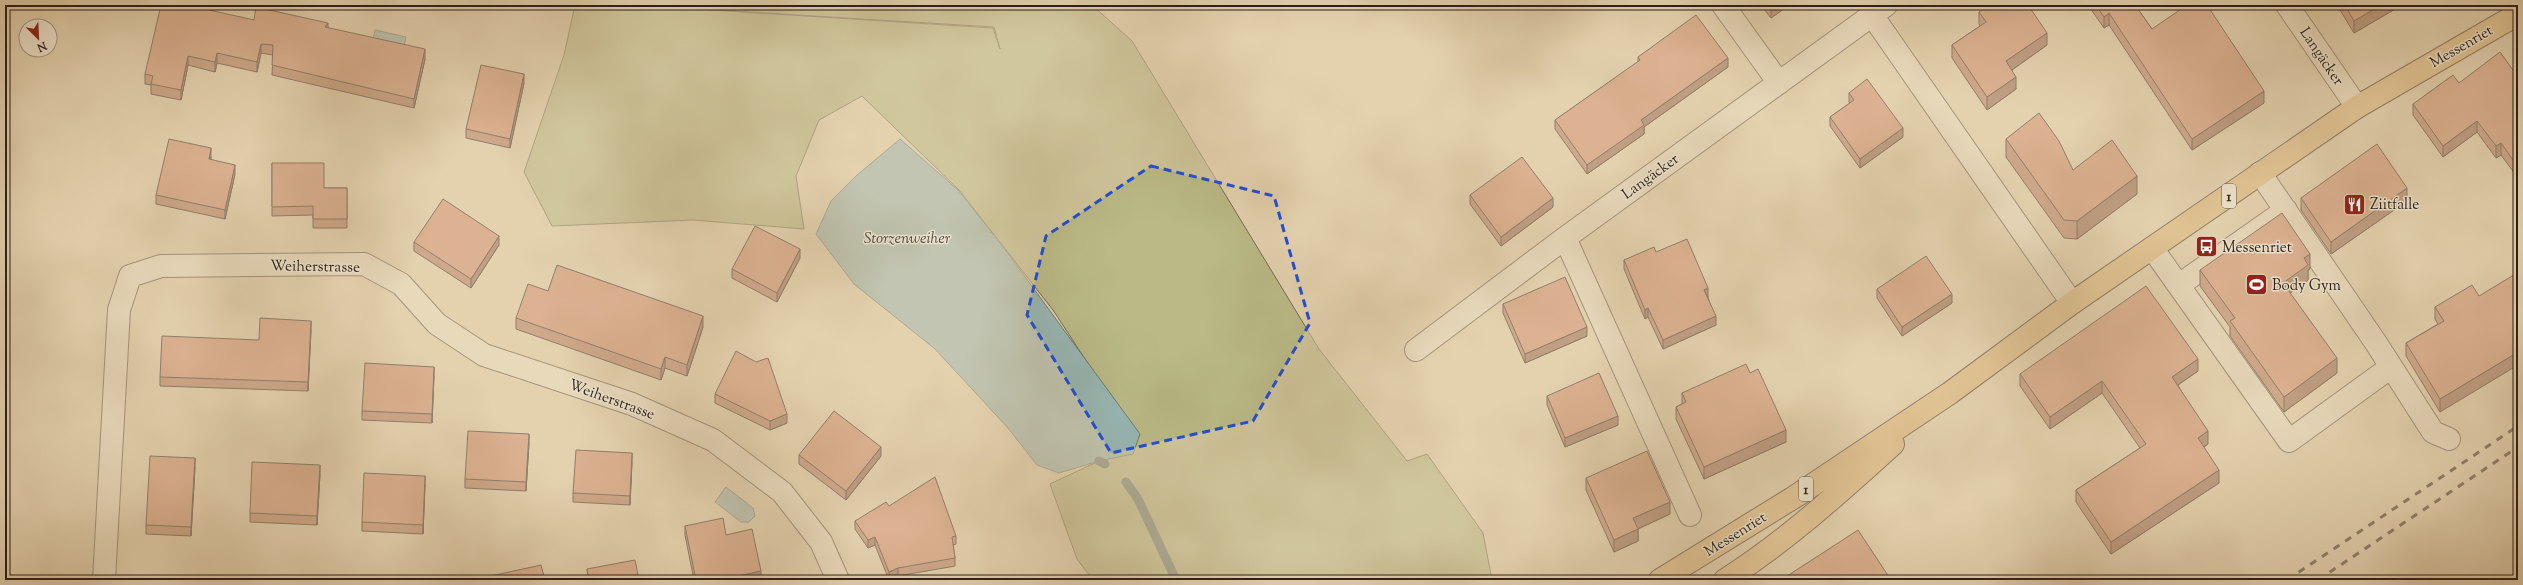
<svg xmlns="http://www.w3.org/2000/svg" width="2523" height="585" font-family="'Sorts Mill Goudy',serif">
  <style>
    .green { fill: #baba87; stroke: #726c50; fill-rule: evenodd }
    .water { fill: #97b6b3; stroke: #6b7a75 }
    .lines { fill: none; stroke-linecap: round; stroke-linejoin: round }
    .stream { stroke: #6b7a75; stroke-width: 9 }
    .minor-casing { stroke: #584c3e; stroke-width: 24 }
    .major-casing { stroke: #2a1f19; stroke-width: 24 }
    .minor { stroke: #ede2cb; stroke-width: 22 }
    .major { stroke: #e2b978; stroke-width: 22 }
    .rail { stroke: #2a1f19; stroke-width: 3; stroke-dasharray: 7 7; stroke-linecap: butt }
    .wall { fill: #b57860; stroke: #2a1f19 }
    .shaded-wall { fill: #94624e; stroke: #2a1f19 }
    .building { fill: #d38c70; stroke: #2a1f19 }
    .marked { fill: none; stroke: #1d4ed8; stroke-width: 3; stroke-dasharray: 8 5; stroke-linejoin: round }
    .labels { text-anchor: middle; stroke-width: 3; stroke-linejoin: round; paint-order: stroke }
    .shield { fill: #ede2cb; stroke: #645a4e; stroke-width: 1 }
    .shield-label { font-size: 14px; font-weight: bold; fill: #2a1f19 }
    .street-label { font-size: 15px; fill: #2a1f19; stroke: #ede2cb }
    .poi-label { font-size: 15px; fill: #2a1f19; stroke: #ede2cb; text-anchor: start }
    .water-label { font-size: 16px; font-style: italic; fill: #4b4c47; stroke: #ede2cb }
  </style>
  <rect width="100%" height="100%" fill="#e4d2af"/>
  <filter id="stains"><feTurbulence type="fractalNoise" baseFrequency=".005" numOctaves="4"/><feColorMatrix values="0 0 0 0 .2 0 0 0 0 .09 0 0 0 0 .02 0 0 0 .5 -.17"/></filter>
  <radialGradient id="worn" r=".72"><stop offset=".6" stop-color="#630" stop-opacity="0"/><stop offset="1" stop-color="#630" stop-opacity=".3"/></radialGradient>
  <path class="green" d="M575,5H1092L1132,41L1319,349L1407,461L1427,454L1483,533L1492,580H1093L1077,559L1050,484L1099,461L1130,441L1119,411L1053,310L959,190L862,96L819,120L796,176L804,229L693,220L552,226L524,172L564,55ZM666,7L994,27L1000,49L993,28Z"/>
  <path class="water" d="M375,30L406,37L403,51L372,44Z
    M900,139L958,190L1001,244L1140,434L1133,454L1099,461L1059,473L1037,465L1008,428L935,349L854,284L816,234L831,201L856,176Z
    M726,487L753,508L755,516L749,522H741L715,502Z"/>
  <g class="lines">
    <path class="stream" d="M1099,461L1105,464
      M1126,482L1138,499L1176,580"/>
    <defs>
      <path id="minor" d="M1723,5L1779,83
        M2287,5L2357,107
        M1872,15L2072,303
        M2260,173L2376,343L2433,432L2449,439
        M1565,238L1690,515
        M2152,248L2289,441L2391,367
        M2179,285L2286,210
        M1416,350L1565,238L1886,5
        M104,580L119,310L130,276L161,266L364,264L401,284L437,324L484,355L632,404L713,440L782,492L821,542L838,580"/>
      <path id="major" d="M1660,580L1796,496L1950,393L2072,303L2357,107L2518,14
        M1725,580C1786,541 1839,493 1893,444"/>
    </defs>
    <use href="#minor" class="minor-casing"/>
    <use href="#major" class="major-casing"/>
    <use href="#minor" class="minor"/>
    <use href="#major" class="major"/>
    <path class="rail" d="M2287,580L2518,426
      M2318,580L2518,447"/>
  </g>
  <path class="wall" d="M1565,5H1574L1568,9Z
    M1761,5H1789L1771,18Z
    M2088,5H2135L2152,29L2264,103L2192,150L2109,25L2104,28Z
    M2337,5H2402L2354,33Z
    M1979,12L2047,45L2012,70L2016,89L1987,110L1952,58V45L1980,26L1979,24Z
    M254,20L328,28L425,59L414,108L272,75L273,55L261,53L257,72L217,63L215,72L188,65L181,100L151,94V85L145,84V74Z
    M1638,57L1728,67L1644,127V134L1587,174L1555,129V120L1638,62Z
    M2518,77V178L2501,155L2496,158L2477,132L2443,157L2413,115V104Z
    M524,83L510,148L466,138V129Z
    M1849,93L1903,137L1860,168L1830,126V117L1850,103L1849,102Z
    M2006,139L2073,170L2137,194L2077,239L2064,238L2006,157Z
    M211,157V159L235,174L225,219L156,204V195Z
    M272,163L324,188H347V228H313V215L272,216Z
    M1470,195L1553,207L1501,246L1470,204Z
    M2301,198L2407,201L2331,254L2301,210Z
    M414,242L499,245L471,288L414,251Z
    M1656,252L1708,297L1716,325L1663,349L1648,317L1645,319L1624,269V260Z
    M800,258L777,302L732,278V269Z
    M2310,269L2308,270V280L2290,293L2337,373L2284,412L2230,336V327L2200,286V270Z
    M1877,289L1952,303L1902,336L1877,298Z
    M548,291L703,327L687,376L665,368L661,380L516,329V318Z
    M2479,296L2440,412L2406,356V343L2438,324L2435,319V307Z
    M1503,304L1587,336L1525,363L1503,313Z
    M311,330L308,391L160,386V377L259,340Z
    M2198,371L2178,385L2208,444L2204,447L2219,483L2111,554L2076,502V490L2140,448L2102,393L2050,429L2020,386V374Z
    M1750,373L1786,442L1704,479L1676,419V407L1682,404V393Z
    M434,376L432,423L362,420V411Z
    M715,394L787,423L770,430L715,403Z
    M1547,396L1618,425L1565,447L1547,405Z
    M529,443L526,491L465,488V479Z
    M799,455L881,456L846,500L799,464Z
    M632,462L630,505L573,502V493Z
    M195,467L191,536L146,534V525Z
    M320,474L317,525L250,522V513Z
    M1586,478L1670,514L1638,529V541L1614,552L1586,490Z
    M425,485L423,534L362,531V522Z
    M889,506L956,536V544L953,545L955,558V566L898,576L889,580L875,545L868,548L855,529V521Z
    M685,526L726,535L761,580H694L685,535Z
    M587,569L639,580H588Z"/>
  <path class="shaded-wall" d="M1568,5H1574L1568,9Z
    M1777,5H1789L1771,18V9Z
    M2381,5H2402L2354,33V21Z
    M2109,13V25L2104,28V17Z
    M328,23V33L325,27Z
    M2047,33V45L2006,74V61Z
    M261,44V53L257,72V62Z
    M425,49V59L414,108V99Z
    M217,53V63L215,72V62Z
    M188,56V65L181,100V90Z
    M1728,58V67L1644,127V134L1587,174V165L1641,120Z
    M524,74V83L510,148V139Z
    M2016,77V89L1987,110V97Z
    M2264,91V103L2192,150V139Z
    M2477,121V132L2443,157V146Z
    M1903,128V137L1860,168V159Z
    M2501,143V155L2496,158V146Z
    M211,148V157L209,168V159Z
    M235,165V174L225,219V210Z
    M2137,176V194L2077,239V221Z
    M2407,188V201L2331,254V242Z
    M1553,198V207L1501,246V237Z
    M499,236V245L471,288V279Z
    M800,249V258L777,302V293Z
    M2310,254V269L2308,270V280L2283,298V283L2304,258Z
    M1708,288V297L1704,290Z
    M1952,294V303L1902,336V327Z
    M1648,308V317L1645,319V310Z
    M703,316V327L687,376V365Z
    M1716,316V325L1663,349V340Z
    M311,321V330L308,391V382Z
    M1587,327V336L1525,363V354Z
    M2518,352V365L2440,412V399Z
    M665,357V368L661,380V369Z
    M2337,358V373L2284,412V397Z
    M2198,359V371L2172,389V377Z
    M434,367V376L432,423V414Z
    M2102,381V393L2050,429V417Z
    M787,414V423L770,430V421Z
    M1618,416V425L1565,447V438Z
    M1786,430V442L1704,479V467Z
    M2208,431V444L2198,451V438Z
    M529,434V443L526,491V482Z
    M881,447V456L846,500V491Z
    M632,453V462L630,505V496Z
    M195,458V467L191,536V527Z
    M320,465V474L317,525V516Z
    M2219,470V483L2111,554V542Z
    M425,476V485L423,534V525Z
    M1670,502V514L1633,531V518Z
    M1638,529V541L1614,552V540Z
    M875,537V545L868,548V540Z
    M898,568V576L889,580V572Z
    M761,571V580H719Z"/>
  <path class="building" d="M161,5H187L254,20L256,7L328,23L325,27L425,49L414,99L272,65L273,45L261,44L257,62L217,53L215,62L188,56L181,90L151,84L153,76L145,74Z
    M1768,5H1777L1771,9Z
    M1989,5H2028L2047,33L2006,61L2016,77L1987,97L1952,45L1986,22L1979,12Z
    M2096,5H2135L2152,29L2187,5H2207L2264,91L2192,139L2109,13L2104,17Z
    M2345,5H2381L2354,21Z
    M1696,15L1728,58L1641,120L1644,125L1587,165L1555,120L1640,60L1638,57Z
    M2500,52L2518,77V167L2501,143L2496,146L2477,121L2443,146L2413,104L2453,75L2459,83Z
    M481,65L524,74L510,139L466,129Z
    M1867,79L1903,128L1860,159L1830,117L1854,100L1849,93Z
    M2039,113L2059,141L2073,170L2112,140L2137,176L2077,221L2064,220L2006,139Z
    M169,139L211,148L209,159L235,165L225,210L156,195Z
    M2377,144L2407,188L2331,242L2301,198Z
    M1522,157L1553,198L1501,237L1470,195Z
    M272,163H324V188H347V219H313V206L272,207Z
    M443,199L499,236L471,279L414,242Z
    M2282,213L2310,254L2304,258L2308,265L2283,283L2337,358L2284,397L2230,321L2235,318L2200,270Z
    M755,226L800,249L777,293L732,269Z
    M1687,239L1708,288L1704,290L1716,316L1663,340L1648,308L1645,310L1624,260L1654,247L1656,252Z
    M1926,256L1952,294L1902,327L1877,289Z
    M557,265L703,316L687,365L665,357L661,369L516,318L528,284L548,291Z
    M2517,273L2518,275V352L2440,399L2406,343L2444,321L2435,307L2472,285L2479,296Z
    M1565,277L1587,327L1525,354L1503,304Z
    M2146,286L2198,359L2172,377L2208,431L2198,438L2219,470L2111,542L2076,490L2146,444L2102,381L2050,417L2020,374Z
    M260,318L311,321L308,382L160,377L162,336L259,340Z
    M736,351L756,362L768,358L787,414L770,421L715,394Z
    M365,363L434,367L432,414L362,411Z
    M1746,364L1750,373L1758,369L1786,430L1704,467L1676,407L1686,402L1682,393Z
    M1599,373L1618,416L1565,438L1547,396Z
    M834,411L881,447L846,491L799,455Z
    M468,431L529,434L526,482L465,479Z
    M576,450L632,453L630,496L573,493Z
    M1647,451L1670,502L1633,518L1638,529L1614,540L1586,478Z
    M150,456L195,458L191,527L146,525Z
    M252,462L320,465L317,516L250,513Z
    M364,473L425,476L423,525L362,522Z
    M935,477L956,536L952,537L955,558L898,568L889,572L875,537L868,540L855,521L886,502L889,506Z
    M723,518L726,535L752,529L761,571L719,580H696L685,526Z
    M1858,530L1891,580H1781Z
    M635,560L639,580H589L587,569Z
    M541,565L545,580H477V579Z"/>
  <path d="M0 0H2523V585H0ZM1151,166L1274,196L1310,323L1253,421L1111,453L1027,315L1046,236Z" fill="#e4d2af" fill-opacity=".55" fill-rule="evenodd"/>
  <path class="marked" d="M1151,166L1274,196L1310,323L1253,421L1111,453L1027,315L1046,236Z"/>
  <defs>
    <symbol id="restaurant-square" viewBox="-11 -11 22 22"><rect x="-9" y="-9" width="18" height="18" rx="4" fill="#8f2418" stroke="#ede2cb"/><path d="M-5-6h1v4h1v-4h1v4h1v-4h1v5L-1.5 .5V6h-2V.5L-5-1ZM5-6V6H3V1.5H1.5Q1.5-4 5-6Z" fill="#fff"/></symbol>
    <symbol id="bus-square" viewBox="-11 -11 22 22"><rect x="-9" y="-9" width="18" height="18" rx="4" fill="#8f2418" stroke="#ede2cb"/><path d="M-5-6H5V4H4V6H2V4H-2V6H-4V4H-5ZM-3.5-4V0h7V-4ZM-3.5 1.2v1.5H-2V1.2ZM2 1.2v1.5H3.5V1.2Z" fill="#fff"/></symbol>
    <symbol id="stadium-square" viewBox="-11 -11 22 22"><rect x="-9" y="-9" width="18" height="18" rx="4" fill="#8f2418" stroke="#ede2cb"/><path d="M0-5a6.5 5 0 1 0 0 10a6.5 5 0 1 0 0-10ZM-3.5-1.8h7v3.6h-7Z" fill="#fff"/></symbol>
  </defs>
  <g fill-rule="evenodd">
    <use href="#restaurant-square" x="2342" y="192" width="25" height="25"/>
    <use href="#bus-square" x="2194" y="234" width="25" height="25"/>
    <use href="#stadium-square" x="2244" y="272" width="25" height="25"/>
  </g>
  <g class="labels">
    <g class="shield">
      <rect x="2222" y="184" width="14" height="24" rx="3"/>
      <rect x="1799" y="477" width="14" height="24" rx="3"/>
    </g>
    <g class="shield-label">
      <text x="2229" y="201">1</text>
      <text x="1806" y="494">1</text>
    </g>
    <g class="street-label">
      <text transform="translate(2461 46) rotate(-30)" y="5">Messenriet</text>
      <text transform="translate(2322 56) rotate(56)" y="5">Langäcker</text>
      <text transform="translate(1650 176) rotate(-36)" y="5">Langäcker</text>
      <text transform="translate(315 266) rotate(1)" y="5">Weiherstrasse</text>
      <text transform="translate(612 399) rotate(20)" y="5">Weiherstrasse</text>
      <text transform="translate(1735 534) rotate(-32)" y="5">Messenriet</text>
    </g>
    <g class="poi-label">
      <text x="2370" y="209">Ziitfalle</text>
      <text x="2222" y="252">Messenriet</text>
      <text x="2272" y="290">Body Gym</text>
    </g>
    <g class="water-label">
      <text x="907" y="243">Storzenweiher</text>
    </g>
  </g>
  <rect width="2523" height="585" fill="none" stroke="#e4d2af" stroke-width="20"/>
  <rect x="6" y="6" width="2511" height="573" fill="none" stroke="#2a1f19" stroke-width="2"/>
  <rect x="10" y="10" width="2503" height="565" fill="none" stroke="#2a1f19"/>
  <g transform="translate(38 38) rotate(156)"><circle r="19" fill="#ede2cb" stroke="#9f9484"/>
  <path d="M0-3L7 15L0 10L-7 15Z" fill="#8f2418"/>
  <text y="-6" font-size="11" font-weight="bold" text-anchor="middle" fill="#2a1f19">N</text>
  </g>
  <rect width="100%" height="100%" filter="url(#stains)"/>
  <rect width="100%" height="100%" fill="url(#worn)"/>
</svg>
